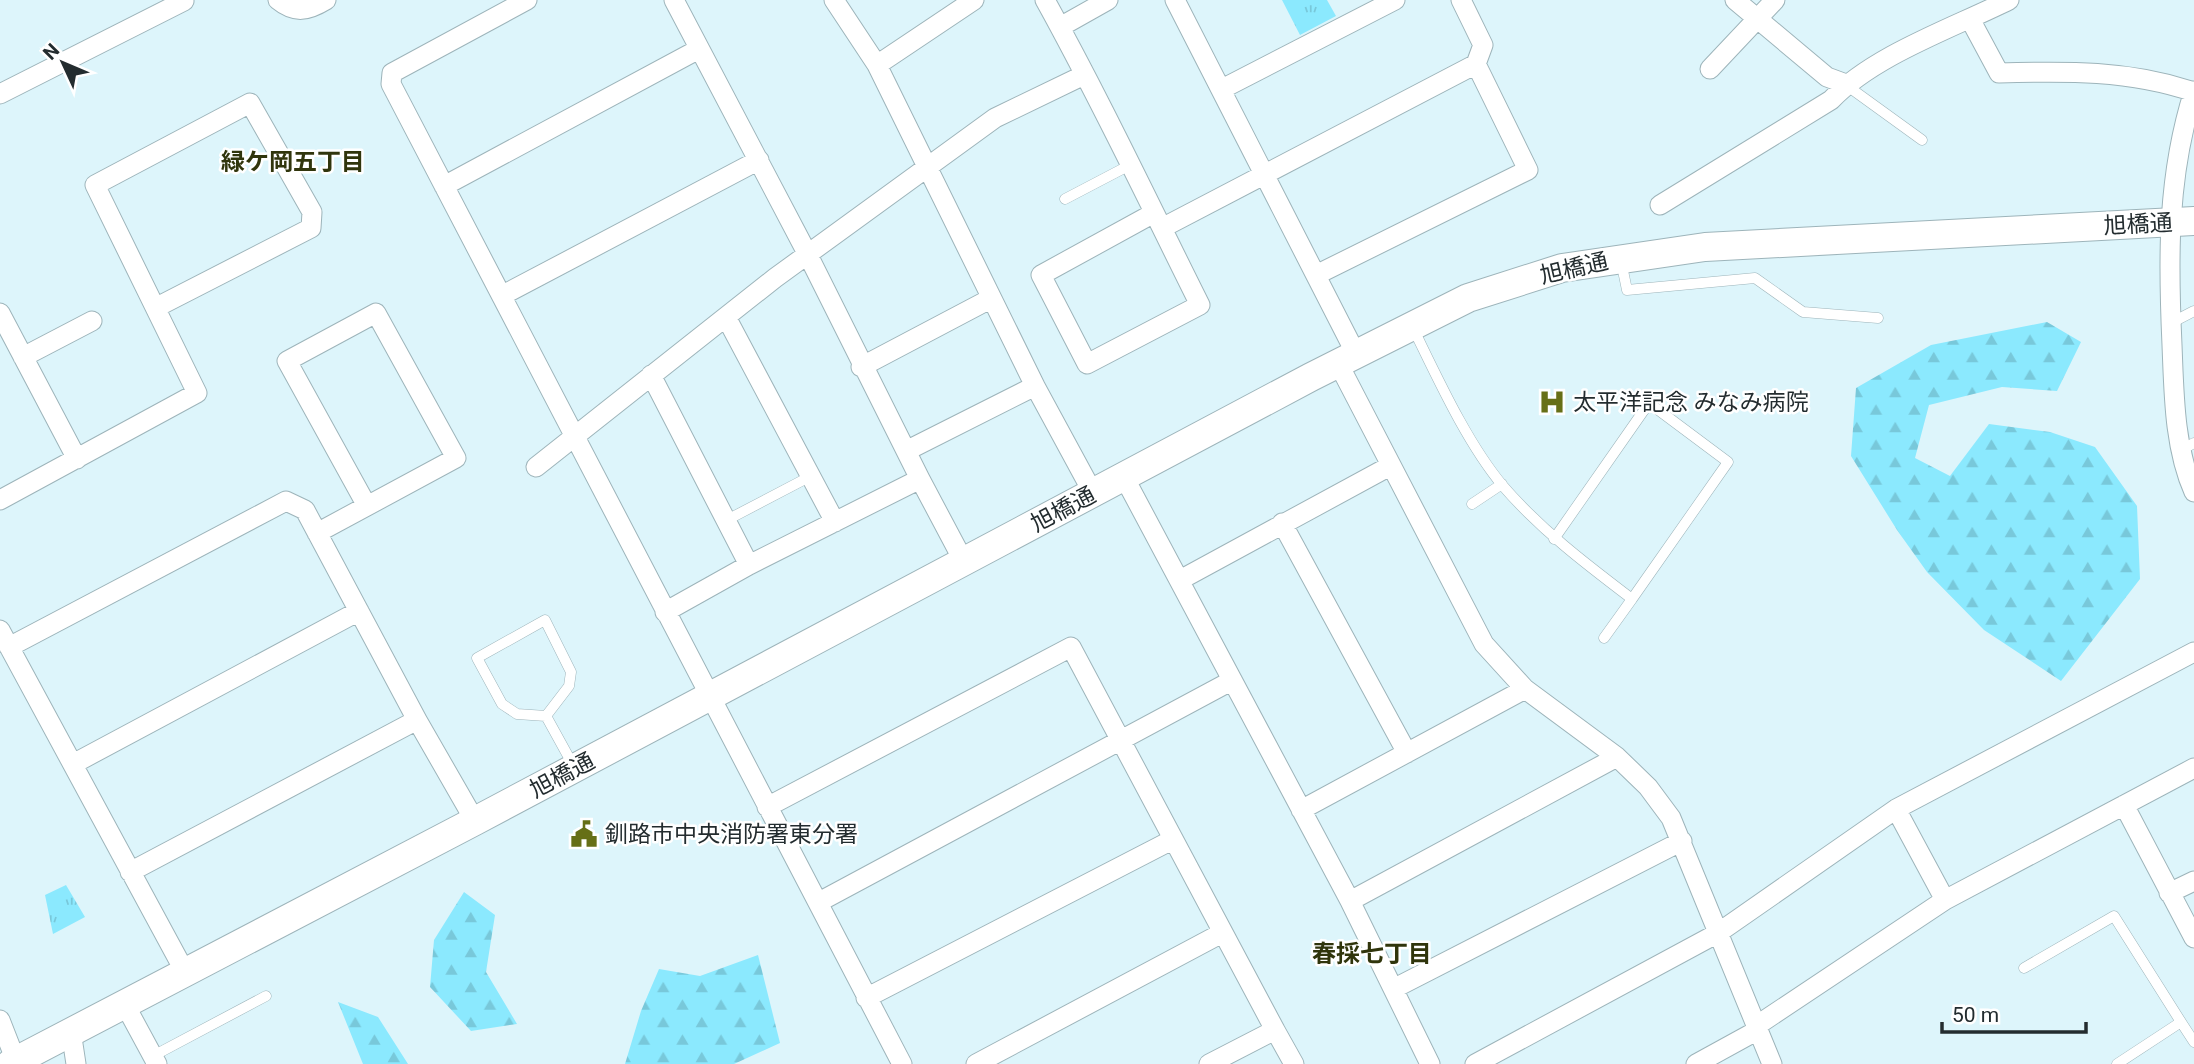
<svg xmlns="http://www.w3.org/2000/svg" width="2194" height="1064" font-family="Roboto,'Noto Sans JP',sans-serif">
  <style>
    .forest { fill: url(#forest-firs) }
    .park { fill: url(#park-tufts) }
    .lines { fill: none; stroke-linecap: round; stroke-linejoin: round }
    .lane-casing { stroke: #9db4ba; stroke-width: 11 }
    .street-casing { stroke: #9db4ba; stroke-width: 21 }
    .secondary-casing { stroke: #9db4ba; stroke-width: 30 }
    .lane { stroke: #fff; stroke-width: 10 }
    .street { stroke: #fff; stroke-width: 19 }
    .secondary { stroke: #fff; stroke-width: 28 }
    .labels { text-anchor: middle; stroke-width: 5; stroke-linejoin: round; paint-order: stroke }
    .street-label { font-size: 23px; fill: #232c2f; stroke: #fff }
    .poi-label { font-size: 23px; fill: #232c2f; stroke: #fff; text-anchor: start }
    .neighbourhood-label { font-size: 24px; font-weight: bold; fill: #30350c; stroke: #fff }
  </style>
  <defs>
    <pattern id="forest-firs" width="22" height="20" patternUnits="userSpaceOnUse" patternTransform="scale(1.75)"><rect width="22" height="20" fill="#8be9fe"/><path d="M5 1l3.5 6h-7zM16 11l3.5 6h-7z" fill="#78c8da"/></pattern>
    <pattern id="park-tufts" width="24" height="20" patternUnits="userSpaceOnUse" patternTransform="scale(1.75)"><rect width="24" height="20" fill="#8be9fe"/><path d="M3 7l-1-3M5 7V3M7 7l1-3M15 17l-1-3M17 17v-4M19 17l1-3" fill="none" stroke="#78c8da"/></pattern>
  </defs>
  <rect width="100%" height="100%" fill="#ddf5fb"/>
  <path class="forest" d="M2047,322L2081,342L2057,391L2002,387L1929,405L1915,458L1950,476L1989,424L2050,432L2095,447L2137,506L2140,579L2061,681L1984,630L1927,572L1897,530L1851,456L1856,388L1931,345Z
    M464,892L495,915L486,972L517,1024L471,1031L430,987L434,940Z
    M758,955L780,1043L734,1064H625L641,1011L659,969L700,976Z
    M338,1002L378,1017L408,1064H363Z"/>
  <path class="park" d="M1282,0H1327L1336,16L1300,35Z
    M66,885L85,917L53,934L45,895Z"/>
  <g class="lines">
    <defs>
      <path id="lane" d="M1846,85L1922,140
        M1065,199L1130,165
        M1621,261L1627,290L1755,278L1803,312L1878,318
        M2171,323L2194,311
        M1413,328C1438,379 1467,443 1503,486C1541,530 1586,564 1632,599L1728,462L1649,403L1554,539
        M2181,450L2194,443
        M1472,504L1502,484
        M725,521L811,476
        M545,620L571,672L569,686L546,716L517,714L502,704L477,658Z
        M1604,638L1632,599
        M546,716L573,765
        M2024,968L2114,916L2181,1022
        M153,1056L266,996
        M2117,1064L2181,1022L2194,1042"/>
      <path id="street" d="M278,0C295,14 308,11 326,0
        M527,0L392,73L391,84L902,1064
        M834,0L877,65L1035,386L906,451
        M1045,0C1100,99 1149,203 1200,305L1087,364L1041,275L1154,213
        M1175,0L1356,354
        M1735,0L1827,77L1846,84
        M1970,19L1999,73C2065,71 2130,70 2194,92
        M1060,27L1108,0
        M877,65L974,0
        M1710,69L1775,0
        M1222,89L1395,0
        M2194,91C2167,176 2168,258 2172,345C2174,393 2174,447 2194,492
        M0,94L184,1
        M444,186L699,49
        M1660,205L1831,100C1874,55 1953,28 2009,0
        M1162,228L1476,64
        M1316,275L1528,170L1476,64L1483,45L1461,0
        M503,295L759,160
        M0,313L77,459
        M726,317L835,522
        M23,357L92,321
        M1338,363L1484,644L1525,689L1617,757L1648,787L1671,818L1772,1064
        M861,367L990,299
        M651,375L749,565L920,479L808,255L674,0
        M1035,386L1093,493
        M536,467L775,278L995,118L1084,75
        M1124,477L1350,901L1430,1064
        M920,479L964,562
        M0,500L197,393L95,185L250,103L312,212L311,228L157,307
        M1282,523L1407,753
        M317,533L456,458L376,313L287,361L367,506
        M1180,580L1390,466
        M665,612L749,565
        M0,630L185,972
        M9,647L286,501L305,510L417,720L475,821
        M73,764L359,611
        M2124,805L2194,938
        M767,807L1071,647L1275,1030L1209,1064
        M1896,809L1945,900
        M1301,810L1525,689
        M130,872L417,720
        M2169,893L2194,881
        M1350,901L1617,757
        M819,902L1231,681
        M1395,988L1682,841
        M866,998L1172,840
        M124,1003L157,1064
        M0,1020L16,1061
        M1756,1026L1945,900L2194,768
        M1275,1030L1294,1064
        M71,1031L76,1064
        M976,1064L1222,933
        M1475,1064L1718,933L1896,809L2194,652
        M1696,1064L1758,1030"/>
      <path id="secondary" d="M10,1064L475,821L1311,377L1468,298L1562,268L1705,247L2194,221"/>
    </defs>
    <use href="#lane" class="lane-casing"/>
    <use href="#street" class="street-casing"/>
    <use href="#secondary" class="secondary-casing"/>
    <use href="#lane" class="lane"/>
    <use href="#street" class="street"/>
    <use href="#secondary" class="secondary"/>
  </g>
  <defs>
    <symbol id="hospital-bare" viewBox="-9 -9 18 18"><path d="M-5-5h3v3.5h4V-5h3V5h-3V1.5h-4V5h-3Z" fill="#666f17" stroke="#fff" stroke-width="2.5" paint-order="stroke"/></symbol>
    <symbol id="civic-bare" viewBox="-9 -9 18 18"><path d="M-.6-6.5H3V-4.5H.6V-3L4-1V1h2V6H-6V1h2V-1L-.6-3ZM-1.2 2.5V6h2.4V2.5Z" fill="#666f17" stroke="#fff" stroke-width="2.5" paint-order="stroke"/></symbol>
  </defs>
  <g fill-rule="evenodd">
    <use href="#hospital-bare" x="1533" y="383" width="38" height="38"/>
    <use href="#civic-bare" x="565" y="815" width="38" height="38"/>
  </g>
  <g class="labels">
    <g class="street-label">
      <text transform="translate(2138 224) rotate(-3)" y="8">旭橋通</text>
      <text transform="translate(1574 268) rotate(-13)" y="8">旭橋通</text>
      <text transform="translate(1063 509) rotate(-28)" y="8">旭橋通</text>
      <text transform="translate(562 775) rotate(-28)" y="8">旭橋通</text>
    </g>
    <g class="poi-label">
      <text x="1573" y="410">太平洋記念 みなみ病院</text>
      <text x="605" y="842">釧路市中央消防署東分署</text>
    </g>
    <g class="neighbourhood-label">
      <text x="293" y="170">緑ケ岡五丁目</text>
      <text x="1372" y="962">春採七丁目</text>
    </g>
  </g>
  <g transform="translate(63 63) rotate(314)" stroke="#ffffff" stroke-width="5" paint-order="stroke">
  <path d="M0-5L12 26L0 18L-12 26Z" fill="#232c2f"/>
  <text y="-10" font-size="19" font-weight="bold" text-anchor="middle" fill="#232c2f">N</text>
  </g>
  <path d="M1942 1022v10h144v-10" fill="none" stroke="#232c2f" stroke-width="3.5"/>
  <text x="1952" y="1022" font-size="21" fill="#232c2f" stroke="#ffffff" stroke-width="5" paint-order="stroke">50 m</text>
</svg>
